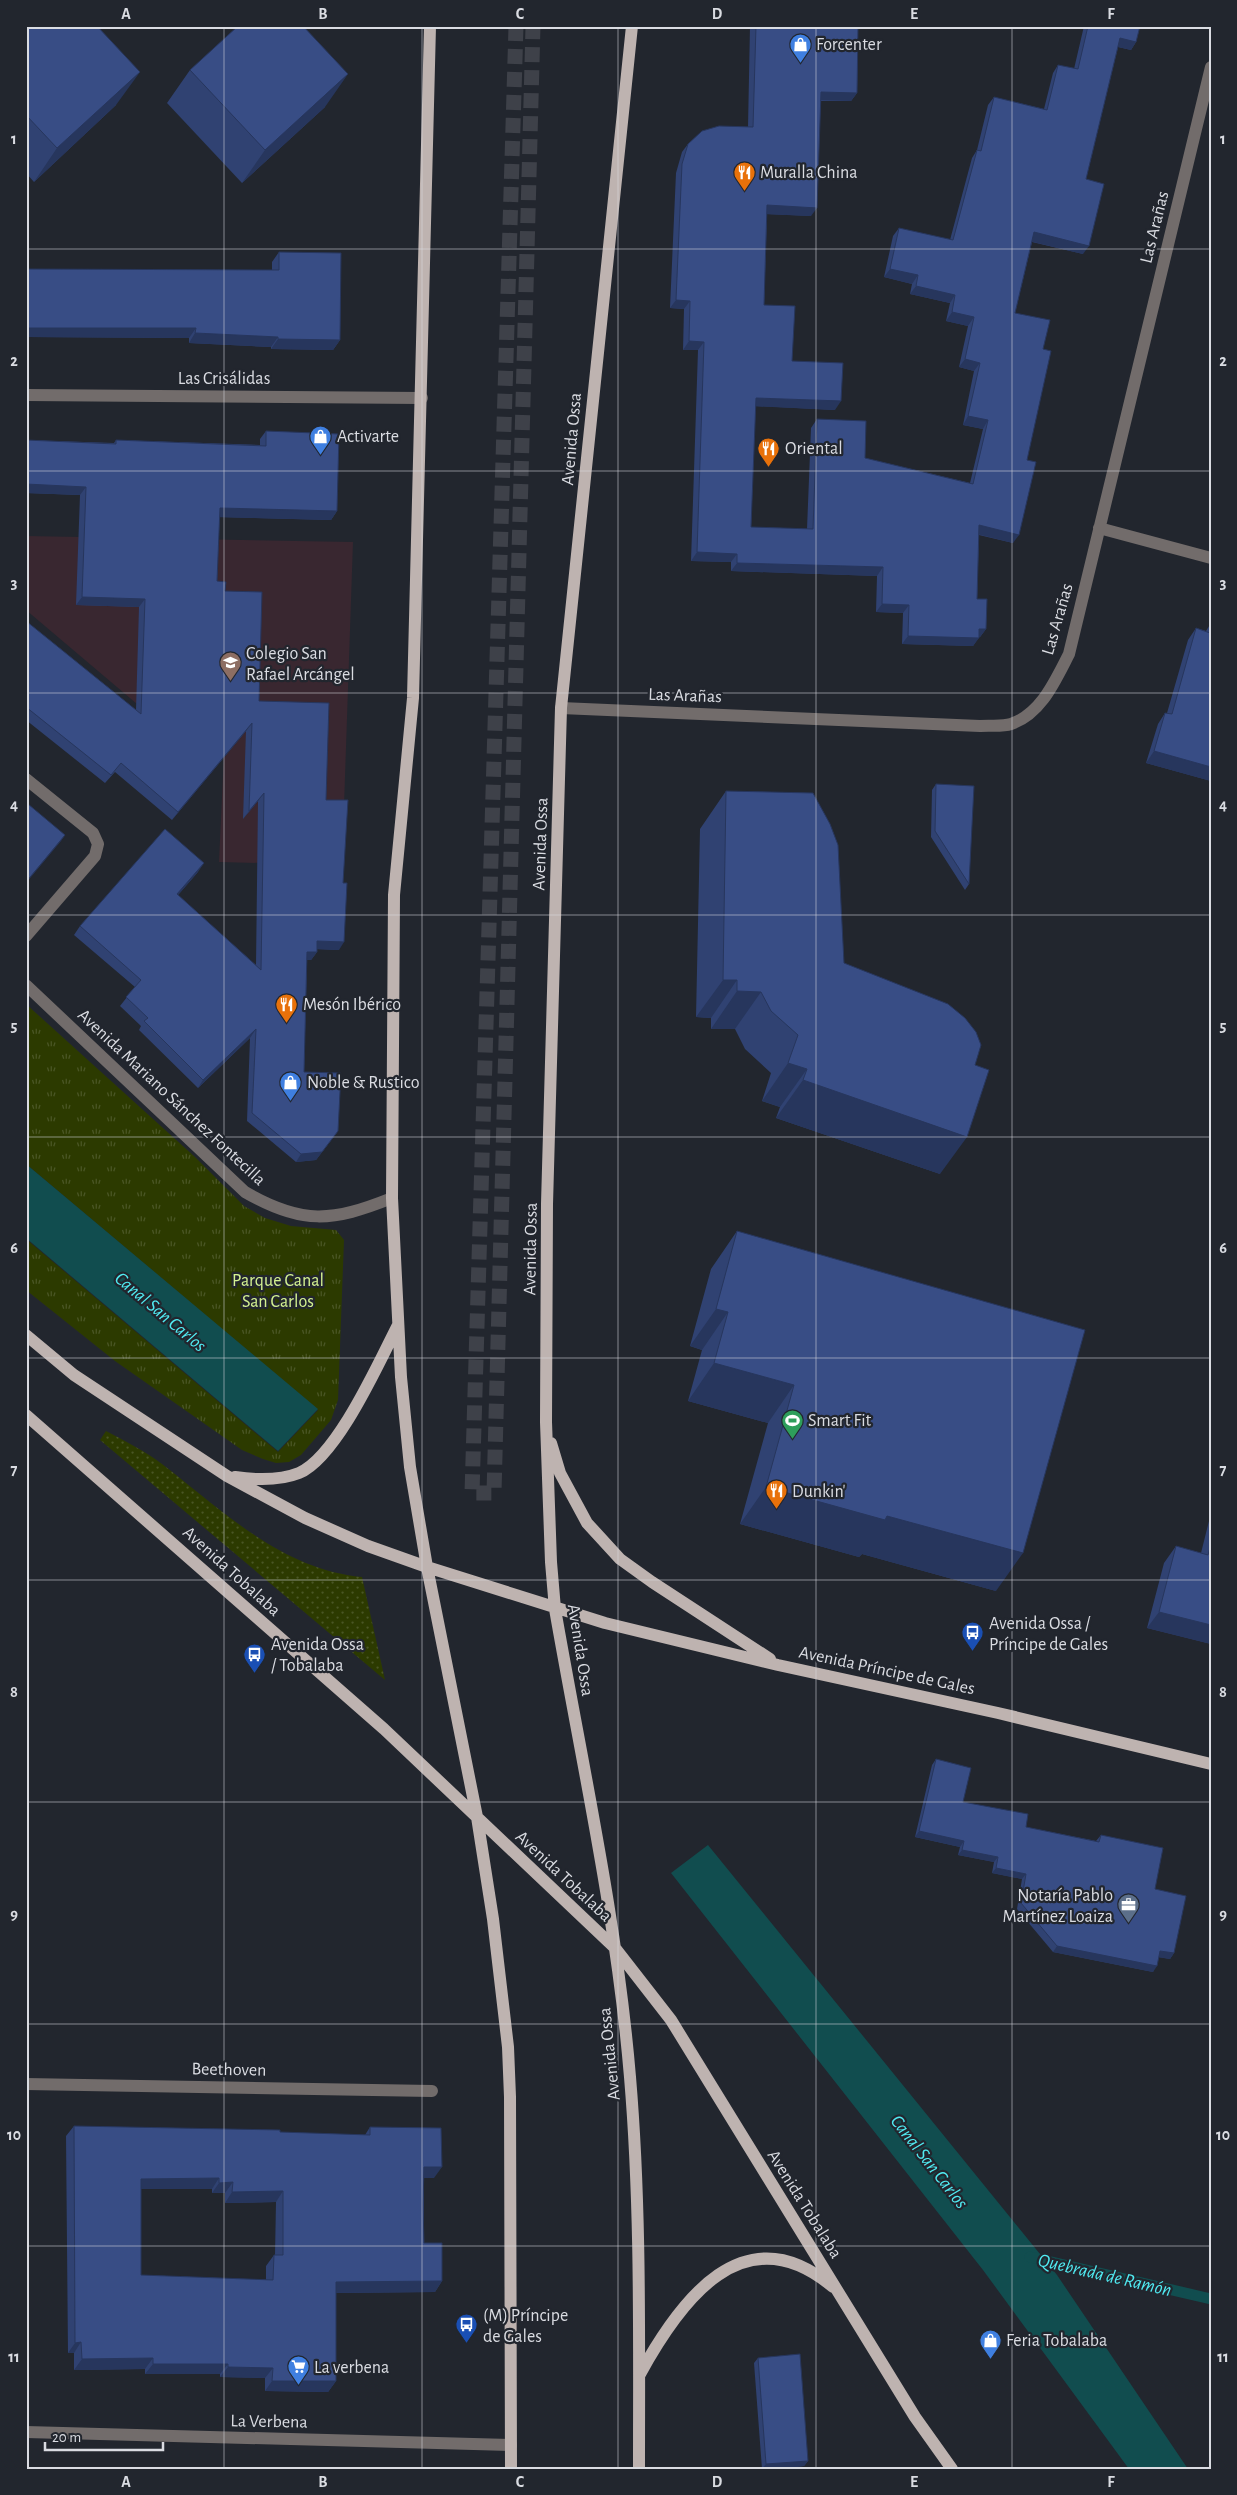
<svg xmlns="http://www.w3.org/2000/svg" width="1237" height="2495" font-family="'Alegreya Sans',sans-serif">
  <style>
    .education { fill: #392730 }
    .grass { fill: url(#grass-dots) }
    .park { fill: url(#park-tufts) }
    .water { fill: #114d4f }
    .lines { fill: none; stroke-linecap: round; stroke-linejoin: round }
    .stream { stroke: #114d4f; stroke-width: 11 }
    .highway-tunnel { stroke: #3e4149; stroke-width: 15; stroke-dasharray: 15 8; stroke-linecap: butt }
    .minor { stroke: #726c6b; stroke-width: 12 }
    .major { stroke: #beb3b0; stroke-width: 12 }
    .wall { fill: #304272; fill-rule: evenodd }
    .shaded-wall { fill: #27365d }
    .building { fill: #384d85; stroke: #27365d; fill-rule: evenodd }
    .grid { fill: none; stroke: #dadce2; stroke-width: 1; stroke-opacity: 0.55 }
    .labels { text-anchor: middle; stroke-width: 4.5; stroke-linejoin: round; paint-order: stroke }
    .poi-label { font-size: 18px; fill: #dadce2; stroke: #22262e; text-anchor: start }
    .street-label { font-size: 18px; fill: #dadce2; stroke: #22262e }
    .park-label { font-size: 18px; fill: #d4f291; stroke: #22262e }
    .water-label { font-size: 19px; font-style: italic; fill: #50ebf2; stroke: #22262e }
    .neatline { fill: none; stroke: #dadce2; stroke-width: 2 }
    .grid-label { font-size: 16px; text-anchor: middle; font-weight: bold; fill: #dadce2 }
  </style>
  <defs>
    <pattern id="grass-dots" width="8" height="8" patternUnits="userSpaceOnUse" patternTransform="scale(1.25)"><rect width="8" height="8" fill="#2c3a00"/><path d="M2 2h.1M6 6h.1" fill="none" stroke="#4a5625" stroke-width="1.8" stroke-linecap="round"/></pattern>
    <pattern id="park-tufts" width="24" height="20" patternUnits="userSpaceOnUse" patternTransform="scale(1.25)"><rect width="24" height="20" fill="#2c3a00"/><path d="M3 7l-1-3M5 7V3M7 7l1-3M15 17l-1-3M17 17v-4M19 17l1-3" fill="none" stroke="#4a5625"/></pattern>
  </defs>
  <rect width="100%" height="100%" fill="#22262e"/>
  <path class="education" d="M26,536L353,542L342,865L219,862L224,754H196L26,610Z"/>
  <path class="grass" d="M106,1431C125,1441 145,1451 162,1464C222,1510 282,1570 362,1577L385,1680L100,1440Z"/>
  <path class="park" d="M26,1004L195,1157L244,1206L265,1218L291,1226L336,1230L344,1240L338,1400L331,1420L301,1455L289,1462L276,1463L263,1459L242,1450L115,1361L26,1290V1239L278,1452L318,1410L26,1164Z"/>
  <path class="water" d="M26,1164L318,1409L278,1451L26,1238Z
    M708,1845L1057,2275L1188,2469H1129L983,2270L671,1873Z"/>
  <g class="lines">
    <path class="stream" d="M1030,2257L1211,2299"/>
    <path class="highway-tunnel" d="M516,26L472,1493H494L533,26"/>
    <path class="minor" d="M26,395L422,398
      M1099,528L1211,558
      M561,708L980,726C989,725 1002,727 1011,724C1041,714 1055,681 1069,654L1211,67
      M26,779L93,833L98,844L95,856L26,936
      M26,985L245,1192C302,1225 332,1222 392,1198
      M26,2084L432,2091
      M26,2432L511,2445"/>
    <path class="major" d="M430,26L413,698L394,895L392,1198L401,1377L410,1467L427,1567L477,1817L493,1919L508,2047L510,2097L511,2469
      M632,26L561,708L547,1204L546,1422L551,1562L555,1609C582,1764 617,1920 630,2077C641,2207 639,2339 639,2469
      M26,1335L74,1375L227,1476L305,1518L368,1546L427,1567L605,1623L778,1665L998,1713L1211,1764
      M26,1415L384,1729L615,1948L671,2020L915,2417L952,2469
      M551,1443L560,1473L587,1523L620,1559L652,1582L770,1659
      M235,1477C256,1480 279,1481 299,1473C337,1457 379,1362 398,1325
      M640,2374C680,2301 744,2212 833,2287"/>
  </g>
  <path class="wall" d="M750,26H858L857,93L851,101H821L811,216L767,214L764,305L792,361L835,410L755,406L751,527L807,529L811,428L817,419L865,458L970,483L983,429L963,425L974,371L959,367L968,326L946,321L950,303L910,294L912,284L884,277L893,236L899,228L950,240L972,158L977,150L988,105L994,97L1044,109L1053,73L1058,65L1074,69L1084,26H1140L1136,42L1131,50L1118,47L1086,179L1083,254L1032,242L1015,313L1043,349L1027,460L1013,543L979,535L977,599L986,629L980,637H979L973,646L902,644L903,613L876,612L877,576L731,571V562L691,561L698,350H683L684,309L670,308L676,173L682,152L688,144L748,127Z
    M26,27L116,105L34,182L26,173Z
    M190,70L325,107L242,183L167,103Z
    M279,252L340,340L333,350L271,349V347L189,343V338L26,337V269L272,270V262Z
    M266,431L337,511L331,520L219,517L217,581L225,591L259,701L326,800L339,950L317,949V952L311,960H307L304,1072L338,1131L316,1160L296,1162L247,1121L250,1038L198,1088L139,1030L141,1026L120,1006L135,987L74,935L80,926L198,872L178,895L256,965L258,801L243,819L246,731L172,820L115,772L105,783L26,720V621L136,710L139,607L76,605L80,495L26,493V440L114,443L116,440L260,445V439Z
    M1211,623V781L1146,763L1158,724L1165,713H1167L1188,640L1196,628L1206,631Z
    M936,784L969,884L965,890L931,837L932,790Z
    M726,791L844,963L940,1174L776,1118L780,1107L762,1101L771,1073L745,1049L735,1029H711V1018L696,1017L700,829Z
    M737,1231L996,1591L862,1554L859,1557L740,1524L768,1423L688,1401L702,1350L690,1346L711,1269Z
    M1211,1513V1644L1147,1628L1164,1563L1176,1546L1201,1553Z
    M936,1759L963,1802L1026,1827L1096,1841L1101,1835L1155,1889L1174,1953L1170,1959L1159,1957L1153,1972L1053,1952L1017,1909L1022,1879L992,1873L994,1862L958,1855L960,1847L915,1837L932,1765Z
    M74,2126L365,2135L370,2127L434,2178H424V2243L442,2281L435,2292L336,2293V2381L328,2392L265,2391V2378L220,2377V2374H145V2369L74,2370V2353H68L66,2136ZM141,2189H212V2193H225V2203L276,2202L275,2255H274L266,2266V2280L141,2275Z
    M758,2358L808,2461L804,2466L775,2469H762L754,2363Z"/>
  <path class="shaded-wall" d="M1120,38L1136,42L1131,50L1114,46Z
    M140,72L116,105L34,182L57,148Z
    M348,74L325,107L242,183L265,150Z
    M821,92L857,93L851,101L815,100Z
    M767,205L817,208L811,216L761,214Z
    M1034,232L1089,246L1083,254L1029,241Z
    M890,269L918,275L912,284L884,277Z
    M916,286L955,295L950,303L910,294Z
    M676,300L690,301L684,309L670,308Z
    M952,312L974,317L968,326L946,321Z
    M26,328H196L189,338L26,337Z
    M195,333L278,337L271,347L189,343Z
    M278,339L340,340L333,350L271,349Z
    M689,341L704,342L698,350H683Z
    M965,359L980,363L974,371L959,367Z
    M756,398L841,401L835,410L750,406Z
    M968,416L988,420L983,429L963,425Z
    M26,484L86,487L80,495L26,493Z
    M220,508L337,511L331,520L214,517Z
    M979,525L1019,535L1013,543L973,533Z
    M697,552L737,554L731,562L691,561Z
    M737,563L883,567L877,576L731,571Z
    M82,597L145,599L139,607L76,605Z
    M882,604L909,605L903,613L876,612Z
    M979,629H986L980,637H973Z
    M908,636L979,638L973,646L902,644Z
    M252,723L246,731L172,820L178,812Z
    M1154,751L1211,767V781L1146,763Z
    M264,793L258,801L243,819L249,811Z
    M65,835L61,841L26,883V882Z
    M204,863L198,872L172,902L177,894Z
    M317,941L344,942L339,950L312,949Z
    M307,952H317L311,960H301Z
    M723,980H737L711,1018L696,1017Z
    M737,991L761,992L735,1029H711Z
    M256,1029L250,1038L198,1088L203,1080Z
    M788,1063L807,1069L780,1107L762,1101Z
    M803,1080L967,1137L940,1174L776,1118Z
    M338,1131L316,1160L296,1162L301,1154Z
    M716,1309L728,1312L702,1350L690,1346Z
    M714,1363L794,1385L768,1423L688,1401Z
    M766,1487L887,1516L1023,1553L996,1591L862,1554L859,1557L740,1524Z
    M1159,1612L1211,1625V1644L1147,1628Z
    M919,1831L964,1841L960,1847L915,1837Z
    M962,1850L998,1857L994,1862L958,1855Z
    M996,1868L1026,1874L1022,1879L992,1873Z
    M1057,1946L1157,1966L1153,1972L1053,1952Z
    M1160,1951L1174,1953L1170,1959L1156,1957Z
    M424,2167H442L434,2178H417Z
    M219,2178L212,2189H134L141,2179Z
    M233,2182L225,2193H212L219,2183Z
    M283,2191L276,2202L225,2203L232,2192Z
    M442,2281L435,2292L329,2293L336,2282Z
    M81,2342L74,2353H68L75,2343Z
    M153,2358L145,2369L74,2370L82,2359Z
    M153,2364H228L220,2374H145Z
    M228,2367L273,2368L265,2378L220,2377Z
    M272,2381H336L328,2392L265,2391Z
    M808,2461L804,2466L775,2469H762L766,2464Z"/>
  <path class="building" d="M27,26H97L140,72L57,148L26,115V27Z
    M238,26H303L348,74L265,150L190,70Z
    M756,26H858L857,93L821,92L817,208L767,205L764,305L795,306L792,361L843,363L841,401L756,398L751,527L813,529L817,419L866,421L865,458L973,484L988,420L968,416L980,363L965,359L974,317L952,312L955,295L916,286L918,275L890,269L899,228L953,240L977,150L981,151L994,97L1047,110L1058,65L1078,69L1088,26H1140L1136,42L1120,38L1086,179L1104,184L1089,246L1034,232L1015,313L1050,320L1043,349L1051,351L1027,460L1036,462L1019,535L979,525L977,599H987L986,629H979V638L908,636L909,605L882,604L883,567L737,563V554L697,552L704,342L689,341L690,301L676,300L682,164L688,144L702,131L719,126L753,127Z
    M279,252L341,253L340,340L278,339V337L195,333L196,328H26V269L279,270Z
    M266,431L339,434L337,511L220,508L217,581L226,582L225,591L262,592L259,701L329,703L326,800H348L343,883H347L344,942L317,941V952H307L304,1072L341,1073L338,1131L322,1152L301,1154L252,1113L256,1029L203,1080L144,1021L148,1018L126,997L141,980L80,926L165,829L204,863L177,894L261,970L264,793L249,811L252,723L178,812L121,763L111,775L26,707V621L141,714L145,599L82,597L86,487L26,484V440L116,444V440L266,446Z
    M1196,628L1210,633L1211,631V767L1154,751L1165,713L1172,714Z
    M936,784L974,786L969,884L935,831Z
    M726,791L813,793L830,824L838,845L844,963L948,1004L965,1018L976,1032L981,1045L975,1065L989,1070L967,1137L803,1080L807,1069L788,1063L798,1035L771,1011L761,992L737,991V980H723Z
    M28,804L65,835L26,882V806Z
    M737,1231L1085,1330L1023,1553L887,1516L885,1520L766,1487L794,1385L714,1363L728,1312L716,1309Z
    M1211,1544V1625L1159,1612L1176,1546L1208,1555Z
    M936,1759L971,1768L963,1802L1028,1814L1026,1827L1099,1842L1101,1835L1163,1848L1155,1889L1186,1896L1174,1953L1160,1951L1157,1966L1057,1946L1021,1903L1026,1874L996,1868L998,1857L962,1850L964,1841L919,1831Z
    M74,2126L280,2130V2132L370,2135V2127L441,2128L442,2167H424L423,2205L424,2243H442V2281L336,2282V2381H272L273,2368L228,2367V2364H153V2358L82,2359L81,2342L75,2343ZM219,2178V2183L233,2182L232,2192L283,2191V2255H274L273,2280L141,2275V2179Z
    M800,2354L808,2461L766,2464L758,2358Z"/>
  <path class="grid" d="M224,26V2469M422,26V2469M618,26V2469M816,26V2469M1012,26V2469M26,249H1211M26,471H1211M26,693H1211M26,915H1211M26,1137H1211M26,1358H1211M26,1580H1211M26,1802H1211M26,2024H1211M26,2246H1211"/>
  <defs>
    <symbol id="shop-pin" viewBox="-11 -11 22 30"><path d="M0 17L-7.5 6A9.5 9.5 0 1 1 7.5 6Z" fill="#3f7fe0" stroke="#22262e"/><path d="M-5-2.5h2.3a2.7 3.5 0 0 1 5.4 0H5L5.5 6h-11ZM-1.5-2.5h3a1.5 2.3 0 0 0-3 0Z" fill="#fff"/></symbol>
    <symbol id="restaurant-pin" viewBox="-11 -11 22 30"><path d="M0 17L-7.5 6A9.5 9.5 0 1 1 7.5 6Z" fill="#e8710a" stroke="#22262e"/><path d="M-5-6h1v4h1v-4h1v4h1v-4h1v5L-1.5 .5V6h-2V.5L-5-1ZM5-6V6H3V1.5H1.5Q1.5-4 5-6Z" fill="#fff"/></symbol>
    <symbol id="school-pin" viewBox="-11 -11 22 30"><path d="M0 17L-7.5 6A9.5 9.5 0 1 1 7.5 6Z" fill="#8d6e63" stroke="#22262e"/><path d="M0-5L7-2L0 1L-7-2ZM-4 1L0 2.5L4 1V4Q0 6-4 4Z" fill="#fff"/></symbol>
    <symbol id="stadium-pin" viewBox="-11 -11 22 30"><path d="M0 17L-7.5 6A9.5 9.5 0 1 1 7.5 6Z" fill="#2e9e5b" stroke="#22262e"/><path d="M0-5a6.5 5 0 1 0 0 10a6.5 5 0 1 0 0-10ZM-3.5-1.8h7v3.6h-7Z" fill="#fff"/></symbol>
    <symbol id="bus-pin" viewBox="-11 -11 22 30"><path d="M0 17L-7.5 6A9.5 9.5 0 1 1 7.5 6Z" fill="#1a4fb4" stroke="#22262e"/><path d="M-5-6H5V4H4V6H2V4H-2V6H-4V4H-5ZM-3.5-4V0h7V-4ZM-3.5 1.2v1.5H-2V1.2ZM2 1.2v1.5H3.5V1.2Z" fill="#fff"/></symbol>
    <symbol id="office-pin" viewBox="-11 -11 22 30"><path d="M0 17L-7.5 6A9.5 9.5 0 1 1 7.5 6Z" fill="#5c6f8a" stroke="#22262e"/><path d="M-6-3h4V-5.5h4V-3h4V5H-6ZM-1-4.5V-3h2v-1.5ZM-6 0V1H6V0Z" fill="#fff"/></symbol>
    <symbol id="supermarket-pin" viewBox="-11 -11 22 30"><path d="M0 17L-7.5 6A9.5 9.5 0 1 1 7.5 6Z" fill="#3f7fe0" stroke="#22262e"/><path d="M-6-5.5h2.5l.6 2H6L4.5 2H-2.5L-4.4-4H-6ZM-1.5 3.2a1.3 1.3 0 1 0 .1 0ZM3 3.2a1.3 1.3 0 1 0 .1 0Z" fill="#fff"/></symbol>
  </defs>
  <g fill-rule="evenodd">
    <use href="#shop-pin" x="788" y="32" width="25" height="34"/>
    <use href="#restaurant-pin" x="732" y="160" width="25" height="34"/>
    <use href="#shop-pin" x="308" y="424" width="25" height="34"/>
    <use href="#restaurant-pin" x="756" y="436" width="25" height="34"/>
    <use href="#school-pin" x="218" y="650" width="25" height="34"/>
    <use href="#restaurant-pin" x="274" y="992" width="25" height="34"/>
    <use href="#shop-pin" x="278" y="1070" width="25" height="34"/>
    <use href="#stadium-pin" x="780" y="1408" width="25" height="34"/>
    <use href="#restaurant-pin" x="764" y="1478" width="25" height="34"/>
    <use href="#bus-pin" x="960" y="1620" width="25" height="34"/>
    <use href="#bus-pin" x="242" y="1642" width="25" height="34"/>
    <use href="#office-pin" x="1116" y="1892" width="25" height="34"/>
    <use href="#bus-pin" x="454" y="2312" width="25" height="34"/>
    <use href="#shop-pin" x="978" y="2328" width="25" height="34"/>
    <use href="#supermarket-pin" x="286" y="2354" width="25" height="34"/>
  </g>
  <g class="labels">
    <g class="poi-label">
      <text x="816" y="50">Forcenter</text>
      <text x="760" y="178">Muralla China</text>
      <text x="337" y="442">Activarte</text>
      <text x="785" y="454">Oriental</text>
      <text x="246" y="659">Colegio San<tspan x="246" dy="21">Rafael Arcángel</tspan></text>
      <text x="303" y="1010">Mesón Ibérico</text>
      <text x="307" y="1088">Noble &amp; Rustico</text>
      <text x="808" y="1426">Smart Fit</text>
      <text x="792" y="1497">Dunkin'</text>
      <text x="989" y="1629">Avenida Ossa /<tspan x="989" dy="21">Príncipe de Gales</tspan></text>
      <text x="271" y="1650">Avenida Ossa<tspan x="271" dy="21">/ Tobalaba</tspan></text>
      <text x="1113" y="1901" text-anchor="end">Notaría Pablo<tspan x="1113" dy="21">Martínez Loaiza</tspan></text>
      <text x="483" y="2321">(M) Príncipe<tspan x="483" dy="21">de Gales</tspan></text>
      <text x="1006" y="2346">Feria Tobalaba</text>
      <text x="314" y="2373">La verbena</text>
    </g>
    <g class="street-label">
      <text transform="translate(1154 227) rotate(-76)" y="6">Las Arañas</text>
      <text x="224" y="384">Las Crisálidas</text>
      <text transform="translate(571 439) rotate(-85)" y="6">Avenida Ossa</text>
      <text transform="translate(1057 619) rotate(-74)" y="6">Las Arañas</text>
      <text transform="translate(685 695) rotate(2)" y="6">Las Arañas</text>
      <text transform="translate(540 844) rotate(-88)" y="6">Avenida Ossa</text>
      <text transform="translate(172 1097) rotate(43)" y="6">Avenida Mariano Sánchez Fontecilla</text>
      <text transform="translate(530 1249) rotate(-89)" y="6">Avenida Ossa</text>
      <text transform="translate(232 1571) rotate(42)" y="6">Avenida Tobalaba</text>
      <text transform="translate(581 1650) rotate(81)" y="6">Avenida Ossa</text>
      <text transform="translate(887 1670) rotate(12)" y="6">Avenida Príncipe de Gales</text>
      <text transform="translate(564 1876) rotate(43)" y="6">Avenida Tobalaba</text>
      <text transform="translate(609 2054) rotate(-96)" y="6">Avenida Ossa</text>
      <text transform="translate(229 2069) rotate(1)" y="6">Beethoven</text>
      <text transform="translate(805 2204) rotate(58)" y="6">Avenida Tobalaba</text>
      <text transform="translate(269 2421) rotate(1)" y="6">La Verbena</text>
    </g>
    <g class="park-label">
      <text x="278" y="1286">Parque Canal<tspan x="278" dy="21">San Carlos</tspan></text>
    </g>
    <g class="water-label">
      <text transform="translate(161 1311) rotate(40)" y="7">Canal San Carlos</text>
      <text transform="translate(930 2161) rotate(52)" y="7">Canal San Carlos</text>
      <text transform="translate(1105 2274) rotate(13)" y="7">Quebrada de Ramón</text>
    </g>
  </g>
  <rect width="1237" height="2495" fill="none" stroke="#22262e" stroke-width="55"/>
  <path d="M45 2442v8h118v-8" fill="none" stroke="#dadce2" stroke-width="2.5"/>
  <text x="52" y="2442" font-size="15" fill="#dadce2" stroke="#22262e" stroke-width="4" paint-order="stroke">20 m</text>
  <rect x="28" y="28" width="1182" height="2440" class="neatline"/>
  <g class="grid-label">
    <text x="126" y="19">A</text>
    <text x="323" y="19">B</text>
    <text x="520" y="19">C</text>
    <text x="717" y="19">D</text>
    <text x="914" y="19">E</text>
    <text x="1111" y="19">F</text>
    <text x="14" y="144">1</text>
    <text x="1223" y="144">1</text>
    <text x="14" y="366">2</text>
    <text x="1223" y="366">2</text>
    <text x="14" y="588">3</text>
    <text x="1223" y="588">3</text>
    <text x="14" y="810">4</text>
    <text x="1223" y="810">4</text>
    <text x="14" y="1031">5</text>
    <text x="1223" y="1031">5</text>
    <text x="14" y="1253">6</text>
    <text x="1223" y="1253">6</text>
    <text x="14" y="1475">7</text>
    <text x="1223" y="1475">7</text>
    <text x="14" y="1697">8</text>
    <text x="1223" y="1697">8</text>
    <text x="14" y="1919">9</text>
    <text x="1223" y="1919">9</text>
    <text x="14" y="2140">10</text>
    <text x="1223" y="2140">10</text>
    <text x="14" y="2362">11</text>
    <text x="1223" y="2362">11</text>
    <text x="126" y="2487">A</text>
    <text x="323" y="2487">B</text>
    <text x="520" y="2487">C</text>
    <text x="717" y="2487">D</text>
    <text x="914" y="2487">E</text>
    <text x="1111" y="2487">F</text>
  </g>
</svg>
